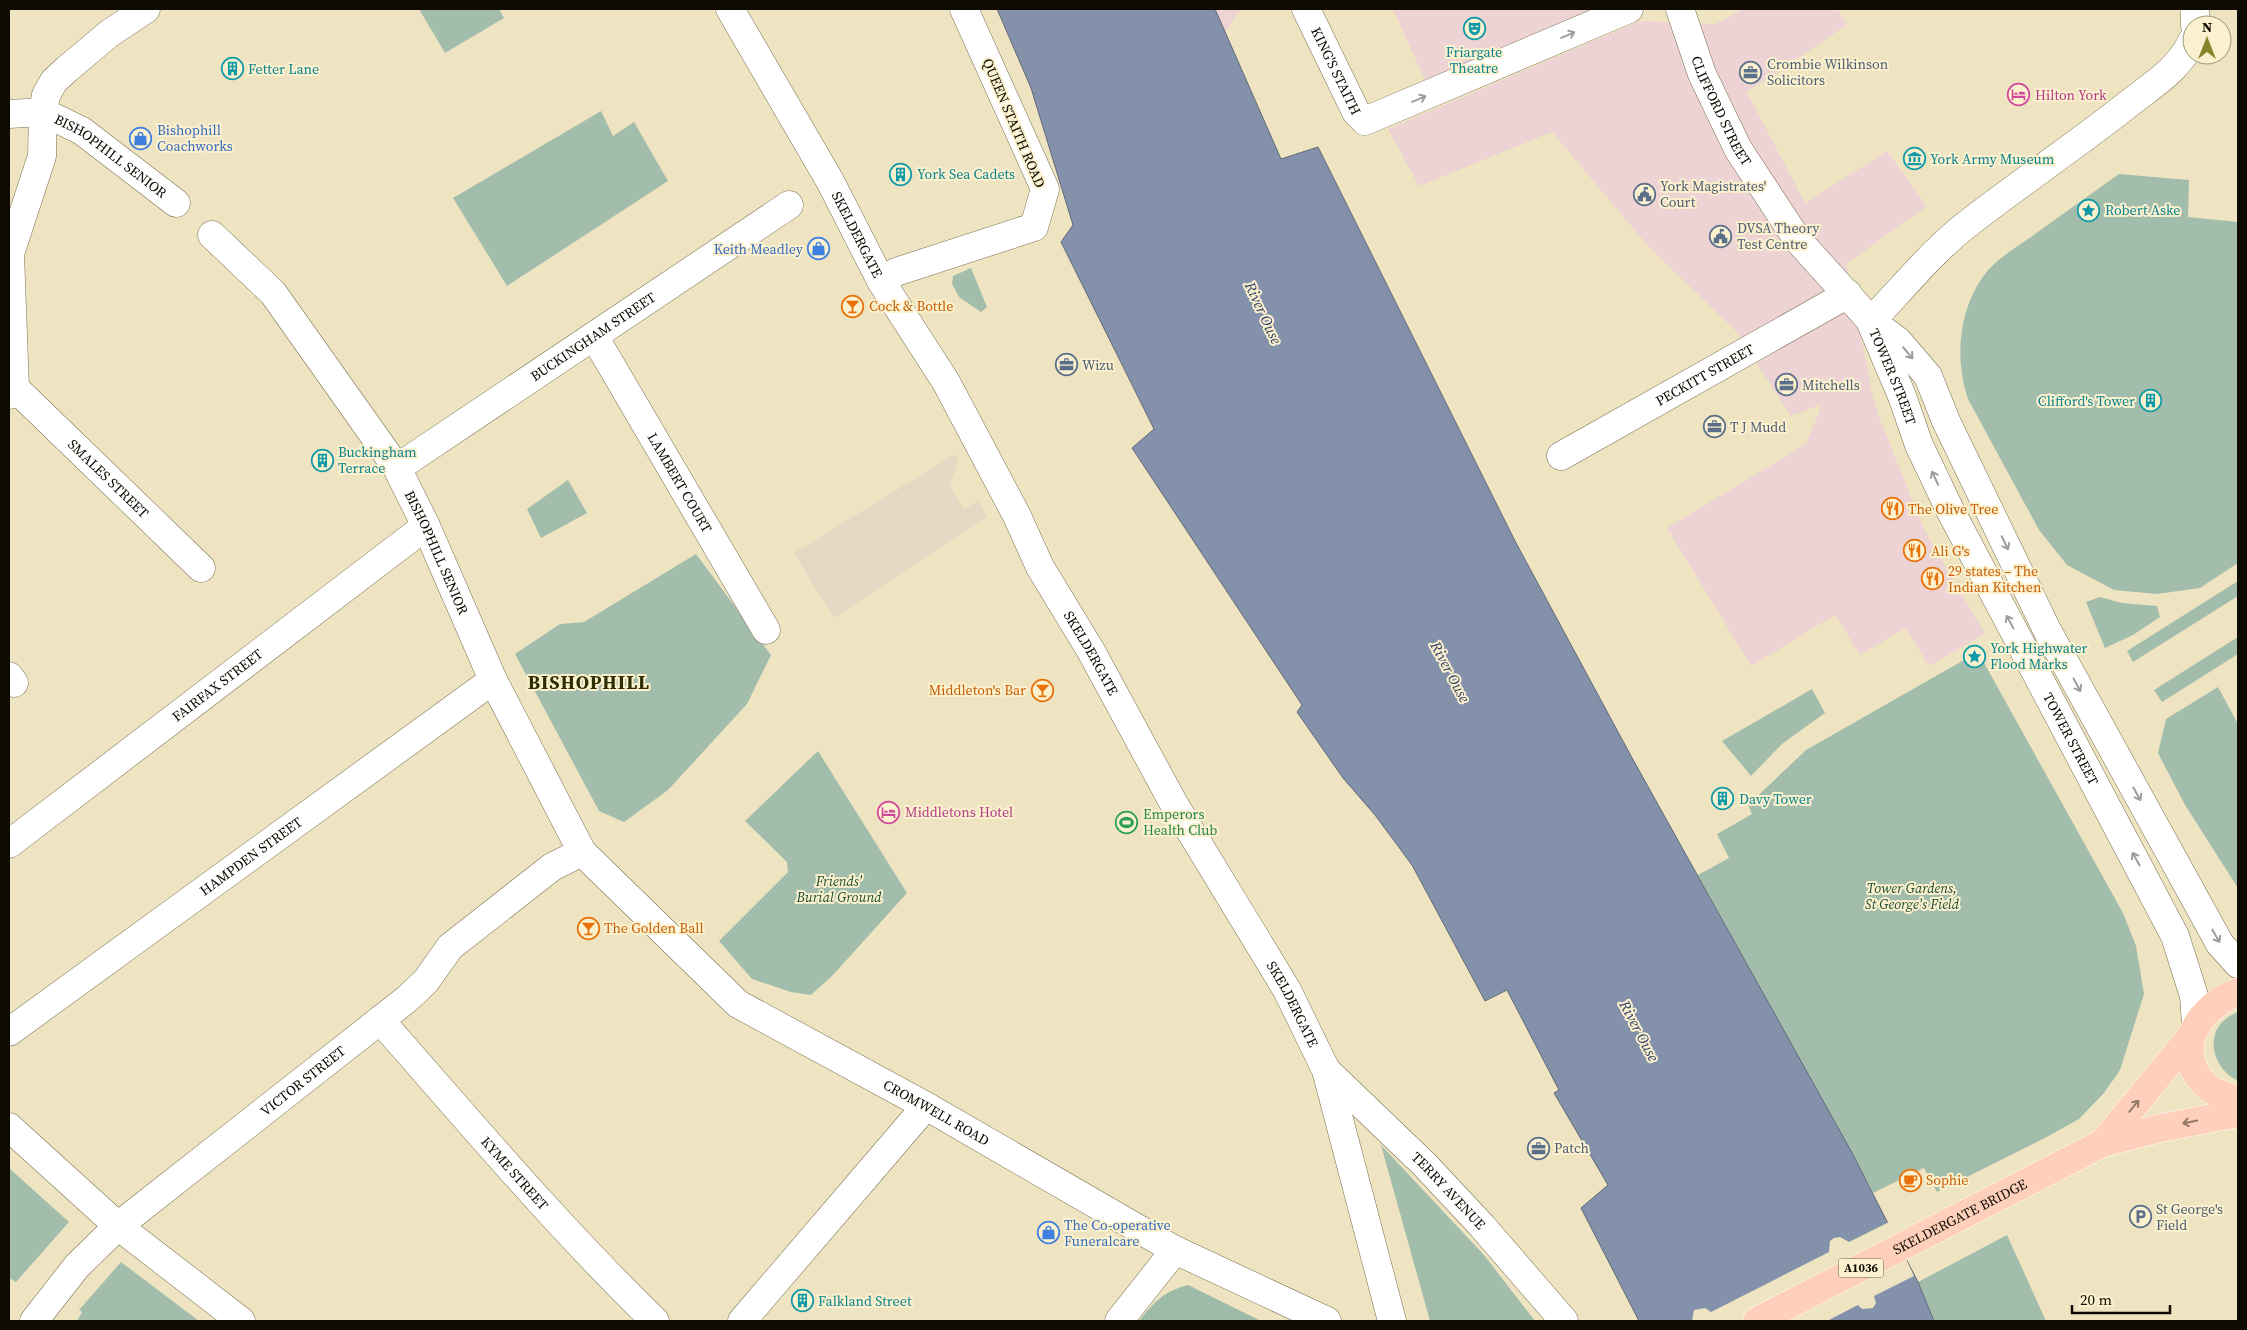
<svg xmlns="http://www.w3.org/2000/svg" width="2247" height="1330" font-family="'Source Serif 4',serif">
  <style>
    .commercial { fill: #edd3d3 }
    .industrial { fill: #e6d8c5 }
    .green { fill: #a3bdad }
    .forest { fill: #9dbba8 }
    .water { fill: #8491ab; stroke: #616978 }
    .pier { fill: #efe4c1 }
    .lines { fill: none; stroke-linecap: round; stroke-linejoin: round }
    .street-casing { stroke: #7a7051; stroke-width: 29 }
    .secondary-casing { stroke: #7a7051; stroke-width: 29 }
    .primary-casing { stroke: #fff; stroke-width: 29 }
    .street { stroke: #fff; stroke-width: 28 }
    .secondary { stroke: #fff; stroke-width: 28 }
    .primary { stroke: #fed0bb; stroke-width: 28 }
    .oneway { stroke: #9f9d9a }
    .oneway2 { stroke: #927768 }
    .labels { text-anchor: middle; stroke-width: 4; stroke-linejoin: round; paint-order: stroke }
    .shield { fill: #fcf1ce; stroke: #56503f; stroke-width: 1 }
    .shield-label { font-size: 12px; font-weight: bold; fill: #0f0b02 }
    .culture-label { font-size: 14px; fill: #0d838f; stroke: #fcf1ce; text-anchor: start }
    .service-label { font-size: 14px; fill: #4e5e75; stroke: #fcf1ce; text-anchor: start }
    .street-label { font-size: 14px; fill: #0f0b02; stroke: #fcf1ce }
    .hotel-label { font-size: 14px; fill: #b23c85; stroke: #fcf1ce; text-anchor: start }
    .shop-label { font-size: 14px; fill: #366cbe; stroke: #fcf1ce; text-anchor: start }
    .food-label { font-size: 14px; fill: #c56008; stroke: #fcf1ce; text-anchor: start }
    .leisure-label { font-size: 14px; fill: #27864d; stroke: #fcf1ce; text-anchor: start }
    .park-label { font-size: 14px; font-style: italic; fill: #1b4e33; stroke: #fcf1ce }
    .water-label { font-size: 15px; font-style: italic; fill: #2d4168; stroke: #fcf1ce }
    .district-label { font-size: 19px; font-weight: bold; letter-spacing: 1px; fill: #2e2e03; stroke: #fcf1ce }
  </style>
  <rect width="100%" height="100%" fill="#efe4c1"/>
  <path class="commercial" d="M1215,9H1240L1225,32Z
    M1393,9H1597L1428,87Z
    M1744,9H1837L1848,24L1747,92L1805,203L1887,151L1927,206L1846,264L1871,385L1856,391L1870,386L1878,414L1924,529L1985,634L1929,666L1905,628L1860,655L1835,615L1751,666L1667,528L1806,444L1822,404L1791,416L1735,330L1648,246L1552,132L1419,186L1388,129L1640,21L1715,24Z"/>
  <path class="industrial" d="M955,454L958,460L950,486L964,509L978,501L987,517L834,618L794,553Z"/>
  <path class="green" d="M419,9H499L504,18L445,53Z
    M601,111L613,136L634,122L668,181L507,286L453,198Z
    M2119,174L2189,180L2188,217L2238,222V563L2200,588L2157,594L2114,590L2067,565L2039,530L1968,399C1955,360 1958,313 1982,278C1994,260 2017,247 2035,234C2063,214 2091,194 2119,174Z
    M971,268L987,307L981,312L959,297L952,284L953,276Z
    M568,480L587,513L541,538L527,509Z
    M696,554L771,655L747,704L668,790L624,822L599,811L515,654L560,624L584,622Z
    M2238,581V596L2133,662L2127,651Z
    M2100,597L2122,603L2157,606L2160,617L2133,635L2105,648L2086,602Z
    M2238,637V654L2162,702L2154,690Z
    M1978,652L2123,913L2136,946L2144,994L2120,1070L2104,1093L2079,1119L2043,1139L1937,1192L1924,1168L1873,1193L1698,875L1729,858L1717,834L1752,814L1748,805L1806,750Z
    M2218,687L2238,724V888L2185,805L2158,753L2166,719Z
    M1812,689L1825,713L1782,744L1751,776L1722,741Z
    M818,751L907,893L833,975L811,995L791,992L752,979L719,941L788,872L787,862L745,821Z
    M2238,1012V1081C2208,1066 2203,1025 2238,1012Z
    M1381,1145L1484,1255L1535,1321H1430Z
    M9,1168L69,1222L16,1282L9,1278Z
    M2007,1235L2046,1321H1934L1918,1282Z
    M121,1262L199,1321H77L82,1312L79,1310Z"/>
  <path class="forest" d="M1188,1285L1261,1321H1139C1154,1302 1164,1291 1188,1285Z"/>
  <path class="water" d="M997,9H1215L1281,159L1318,147L1515,541L1631,756L1851,1151L1918,1282L1934,1321H1639L1581,1208L1608,1185L1554,1093L1559,1090L1507,990L1485,1001L1412,865L1375,815L1343,778L1297,712L1302,705L1132,448L1154,429L1061,242L1073,225L1031,88Z"/>
  <path class="pier" d="M1889,1222L1914,1276L1874,1296L1876,1303L1873,1308L1862,1309L1858,1305L1827,1321H1692L1694,1310L1705,1308L1711,1312L1829,1252L1830,1241L1834,1238L1840,1237L1849,1242Z"/>
  <g class="lines">
    <defs>
      <g id="street">
        <path id="s1" d="M730,9L830,181L881,281L946,382L1017,516L1040,567L1091,651L1174,804L1287,990L1326,1070L1392,1321"/>
        <path id="s2" d="M1306,9L1356,112L1365,121L1629,9"/>
        <path d="M2195,25V9"/>
        <path id="s3" d="M9,114L43,112L82,131L176,203"/>
        <path id="s4" d="M212,235L273,293L397,468L426,526L493,680L582,852L738,1004L926,1106L1175,1250L1327,1321"/>
        <path d="M881,281L896,272L1034,227L1045,189L964,9"/>
        <path d="M1871,321C1903,288 1933,250 1970,222C2023,181 2078,144 2131,102C2154,84 2179,69 2192,41"/>
        <path id="s5" d="M594,336L766,630"/>
        <path id="s6" d="M15,388L201,568"/>
        <path d="M9,395L15,388L10,254L42,156L43,112L46,95L54,81L67,69L110,33L146,9"/>
        <path id="s7" d="M1561,456L1848,294"/>
        <path id="s8" d="M397,468L789,205"/>
        <path d="M9,676L14,683"/>
        <path id="s9" d="M9,844L426,526"/>
        <path id="s10" d="M380,1020C470,1122 557,1226 655,1321"/>
        <path id="s11" d="M9,1032L493,680"/>
        <path id="s12" d="M1326,1070L1424,1164L1482,1226L1564,1321"/>
        <path d="M9,1127L118,1226L241,1321"/>
        <path id="s13" d="M34,1321L77,1266L118,1226L407,999L426,981L450,947L552,867L582,852"/>
        <path d="M742,1321L926,1106"/>
        <path d="M1119,1321L1175,1250"/>
      </g>
      <g id="secondary">
        <path id="s14" d="M1680,9L1702,74L1738,149L1797,239L1871,321L1898,341L1928,376L1946,421L2047,630L2220,944L2238,964"/>
        <path id="s15" d="M1871,323L1902,396L1919,445L1950,510L2175,936L2194,996L2196,1023"/>
      </g>
      <g id="primary">
        <path d="M2238,992C2225,996 2216,1003 2206,1013C2185,1035 2183,1067 2209,1088C2217,1094 2229,1097 2238,1100"/>
        <path d="M2103,1143L2191,1036"/>
        <path id="s16" d="M1757,1321L2103,1143L2161,1128L2238,1113"/>
      </g>
    </defs>
    <use href="#street" class="street-casing"/>
    <use href="#secondary" class="secondary-casing"/>
    <use href="#primary" class="primary-casing"/>
    <use href="#street" class="street"/>
    <use href="#secondary" class="secondary"/>
    <use href="#primary" class="primary"/>
  </g>
  <defs><path id="oneway-shaft" d="M-6 0H5M1.5-3L5.5 0L1.5 3" fill="none" stroke-width="1.6" stroke-linecap="round" stroke-linejoin="round" transform="scale(1.25)"/></defs>
  <g class="oneway">
    <use href="#oneway-shaft" transform="translate(1568 35) rotate(-23)"/>
    <use href="#oneway-shaft" transform="translate(1419 99) rotate(-23)"/>
    <use href="#oneway-shaft" transform="translate(1908 353) rotate(50)"/>
    <use href="#oneway-shaft" transform="translate(1935 478) rotate(-115)"/>
    <use href="#oneway-shaft" transform="translate(2005 543) rotate(64)"/>
    <use href="#oneway-shaft" transform="translate(2010 622) rotate(-118)"/>
    <use href="#oneway-shaft" transform="translate(2077 685) rotate(62)"/>
    <use href="#oneway-shaft" transform="translate(2137 794) rotate(61)"/>
    <use href="#oneway-shaft" transform="translate(2136 859) rotate(-119)"/>
    <use href="#oneway-shaft" transform="translate(2216 936) rotate(60)"/>
  </g>
  <g class="oneway2">
    <use href="#oneway-shaft" transform="translate(2134 1106) rotate(-51)"/>
    <use href="#oneway-shaft" transform="translate(2190 1122) rotate(169)"/>
  </g>
  <defs>
    <symbol id="theatre-ring" viewBox="-11 -11 22 22"><circle r="9.5" fill="#fcf1ce" stroke="#0f9aa8" stroke-width="1.5"/><path d="M-5-5.5Q0-4 5-5.5V0Q5 5 0 6Q-5 5-5 0ZM-3.3-2.5H-1v1.5H-3.3ZM1-2.5H3.3v1.5H1ZM-2.8 1Q0 5.5 2.8 1Z" fill="#0f9aa8"/></symbol>
    <symbol id="building-ring" viewBox="-11 -11 22 22"><circle r="9.5" fill="#fcf1ce" stroke="#0f9aa8" stroke-width="1.5"/><path d="M-4-6H4V6H1V3H-1V6H-4ZM-2.5-4.3h1.7v1.8h-1.7ZM.8-4.3h1.7v1.8H.8ZM-2.5-1h1.7V.8h-1.7ZM.8-1h1.7V.8H.8Z" fill="#0f9aa8"/></symbol>
    <symbol id="office-ring" viewBox="-11 -11 22 22"><circle r="9.5" fill="#fcf1ce" stroke="#5c6f8a" stroke-width="1.5"/><path d="M-6-3h4V-5.5h4V-3h4V5H-6ZM-1-4.5V-3h2v-1.5ZM-6 0V1H6V0Z" fill="#5c6f8a"/></symbol>
    <symbol id="hotel-ring" viewBox="-11 -11 22 22"><circle r="9.5" fill="#fcf1ce" stroke="#d1479c" stroke-width="1.5"/><path d="M-6-4.5h1.5V1H6V5H4.5V3h-9V5H-6ZM-4 0a1.8 1.8 0 1 1 3.6 0ZM.5 0V-2.5h3Q6-2.5 6 0Z" fill="#d1479c"/></symbol>
    <symbol id="shop-ring" viewBox="-11 -11 22 22"><circle r="9.5" fill="#fcf1ce" stroke="#3f7fe0" stroke-width="1.5"/><path d="M-5-2.5h2.3a2.7 3.5 0 0 1 5.4 0H5L5.5 6h-11ZM-1.5-2.5h3a1.5 2.3 0 0 0-3 0Z" fill="#3f7fe0"/></symbol>
    <symbol id="museum-ring" viewBox="-11 -11 22 22"><circle r="9.5" fill="#fcf1ce" stroke="#0f9aa8" stroke-width="1.5"/><path d="M0-6L6-3V-2H-6V-3ZM-5-1h2V3h-2ZM-1-1h2V3h-2ZM3-1h2V3H3ZM-6 4H6V6H-6Z" fill="#0f9aa8"/></symbol>
    <symbol id="civic-ring" viewBox="-11 -11 22 22"><circle r="9.5" fill="#fcf1ce" stroke="#5c6f8a" stroke-width="1.5"/><path d="M-.6-6.5H3V-4.5H.6V-3L4-1V1h2V6H-6V1h2V-1L-.6-3ZM-1.2 2.5V6h2.4V2.5Z" fill="#5c6f8a"/></symbol>
    <symbol id="sight-ring" viewBox="-11 -11 22 22"><circle r="9.5" fill="#fcf1ce" stroke="#0f9aa8" stroke-width="1.5"/><path d="M0-6L1.8-2.2L6-1.7L2.9 1.2L3.7 5.4L0 3.3L-3.7 5.4L-2.9 1.2L-6-1.7L-1.8-2.2Z" fill="#0f9aa8"/></symbol>
    <symbol id="bar-ring" viewBox="-11 -11 22 22"><circle r="9.5" fill="#fcf1ce" stroke="#e8710a" stroke-width="1.5"/><path d="M-6-5H6L.8 .8V4.5H3.5V6h-7V4.5H-.8V.8Z" fill="#e8710a"/></symbol>
    <symbol id="restaurant-ring" viewBox="-11 -11 22 22"><circle r="9.5" fill="#fcf1ce" stroke="#e8710a" stroke-width="1.5"/><path d="M-5-6h1v4h1v-4h1v4h1v-4h1v5L-1.5 .5V6h-2V.5L-5-1ZM5-6V6H3V1.5H1.5Q1.5-4 5-6Z" fill="#e8710a"/></symbol>
    <symbol id="stadium-ring" viewBox="-11 -11 22 22"><circle r="9.5" fill="#fcf1ce" stroke="#2e9e5b" stroke-width="1.5"/><path d="M0-5a6.5 5 0 1 0 0 10a6.5 5 0 1 0 0-10ZM-3.5-1.8h7v3.6h-7Z" fill="#2e9e5b"/></symbol>
    <symbol id="cafe-ring" viewBox="-11 -11 22 22"><circle r="9.5" fill="#fcf1ce" stroke="#e8710a" stroke-width="1.5"/><path d="M-5.5-4.5H6V0H3Q3 3.5 0 3.5H-2.5Q-5.5 3.5-5.5 0ZM3-3.2v2h1.7v-2ZM-6 4.5H4V6H-6Z" fill="#e8710a"/></symbol>
    <symbol id="parking-ring" viewBox="-11 -11 22 22"><circle r="9.5" fill="#fcf1ce" stroke="#5c6f8a" stroke-width="1.5"/><path d="M-3.5-5.5H1a3.5 3.5 0 0 1 0 7H-1V5.5H-3.5ZM-1-3.4V-.6H.8a1.4 1.4 0 0 0 0-2.8Z" fill="#5c6f8a"/></symbol>
  </defs>
  <g fill-rule="evenodd">
    <use href="#theatre-ring" x="1462" y="16" width="25" height="25"/>
    <use href="#building-ring" x="220" y="56" width="25" height="25"/>
    <use href="#office-ring" x="1738" y="60" width="25" height="25"/>
    <use href="#hotel-ring" x="2006" y="82" width="25" height="25"/>
    <use href="#shop-ring" x="128" y="126" width="25" height="25"/>
    <use href="#museum-ring" x="1902" y="146" width="25" height="25"/>
    <use href="#building-ring" x="888" y="162" width="25" height="25"/>
    <use href="#civic-ring" x="1632" y="182" width="25" height="25"/>
    <use href="#sight-ring" x="2076" y="198" width="25" height="25"/>
    <use href="#civic-ring" x="1708" y="224" width="25" height="25"/>
    <use href="#shop-ring" x="806" y="236" width="25" height="25"/>
    <use href="#bar-ring" x="840" y="294" width="25" height="25"/>
    <use href="#office-ring" x="1054" y="352" width="25" height="25"/>
    <use href="#office-ring" x="1774" y="372" width="25" height="25"/>
    <use href="#building-ring" x="2138" y="388" width="25" height="25"/>
    <use href="#office-ring" x="1702" y="414" width="25" height="25"/>
    <use href="#building-ring" x="310" y="448" width="25" height="25"/>
    <use href="#restaurant-ring" x="1880" y="496" width="25" height="25"/>
    <use href="#restaurant-ring" x="1902" y="538" width="25" height="25"/>
    <use href="#restaurant-ring" x="1920" y="566" width="25" height="25"/>
    <use href="#sight-ring" x="1962" y="644" width="25" height="25"/>
    <use href="#bar-ring" x="1030" y="678" width="25" height="25"/>
    <use href="#building-ring" x="1710" y="786" width="25" height="25"/>
    <use href="#hotel-ring" x="876" y="800" width="25" height="25"/>
    <use href="#stadium-ring" x="1114" y="810" width="25" height="25"/>
    <use href="#bar-ring" x="576" y="916" width="25" height="25"/>
    <use href="#office-ring" x="1526" y="1136" width="25" height="25"/>
    <use href="#cafe-ring" x="1898" y="1168" width="25" height="25"/>
    <use href="#parking-ring" x="2128" y="1204" width="25" height="25"/>
    <use href="#shop-ring" x="1036" y="1220" width="25" height="25"/>
    <use href="#building-ring" x="790" y="1288" width="25" height="25"/>
  </g>
  <g class="labels">
    <rect class="shield" x="1838.5" y="1258.5" width="45" height="19" rx="4"/>
    <g class="shield-label">
      <text x="1861" y="1272">A1036</text>
    </g>
    <g class="culture-label">
      <text x="1474" y="57" text-anchor="middle">Friargate<tspan x="1474" dy="16">Theatre</tspan></text>
      <text x="248" y="74">Fetter Lane</text>
      <text x="1930" y="164">York Army Museum</text>
      <text x="917" y="179">York Sea Cadets</text>
      <text x="2105" y="215">Robert Aske</text>
      <text x="2135" y="406" text-anchor="end">Clifford's Tower</text>
      <text x="338" y="457">Buckingham<tspan x="338" dy="16">Terrace</tspan></text>
      <text x="1990" y="653">York Highwater<tspan x="1990" dy="16">Flood Marks</tspan></text>
      <text x="1739" y="804">Davy Tower</text>
      <text x="818" y="1306">Falkland Street</text>
    </g>
    <g class="service-label">
      <text x="1767" y="69">Crombie Wilkinson<tspan x="1767" dy="16">Solicitors</tspan></text>
      <text x="1660" y="191">York Magistrates'<tspan x="1660" dy="16">Court</tspan></text>
      <text x="1737" y="233">DVSA Theory<tspan x="1737" dy="16">Test Centre</tspan></text>
      <text x="1082" y="370">Wizu</text>
      <text x="1802" y="390">Mitchells</text>
      <text x="1730" y="432">T J Mudd</text>
      <text x="1554" y="1153">Patch</text>
      <text x="2156" y="1214">St George's<tspan x="2156" dy="16">Field</tspan></text>
    </g>
    <g class="street-label">
      <text dy="5" stroke="none"><textPath href="#s2" startOffset="69">KING'S STAITH</textPath></text>
      <text dy="5" stroke="none"><textPath href="#s14" startOffset="110">CLIFFORD STREET</textPath></text>
      <text transform="translate(1014 123) rotate(67)" y="5">QUEEN STAITH ROAD</text>
      <text dy="5" stroke="none"><textPath href="#s3" startOffset="115">BISHOPHILL SENIOR</textPath></text>
      <text dy="5" stroke="none"><textPath href="#s1" startOffset="259">SKELDERGATE</textPath></text>
      <text dy="5" stroke="none"><textPath href="#s8" startOffset="236">BUCKINGHAM STREET</textPath></text>
      <text dy="5" stroke="none"><textPath href="#s7" startOffset="165">PECKITT STREET</textPath></text>
      <text dy="5" stroke="none"><textPath href="#s15" startOffset="58">TOWER STREET</textPath></text>
      <text dy="5" stroke="none"><textPath href="#s6" startOffset="130">SMALES STREET</textPath></text>
      <text dy="5" stroke="none"><textPath href="#s5" startOffset="170">LAMBERT COURT</textPath></text>
      <text dy="5" stroke="none"><textPath href="#s4" startOffset="392">BISHOPHILL SENIOR</textPath></text>
      <text dy="5" stroke="none"><textPath href="#s1" startOffset="739">SKELDERGATE</textPath></text>
      <text dy="5" stroke="none"><textPath href="#s9" startOffset="262">FAIRFAX STREET</textPath></text>
      <text dy="5" stroke="none"><textPath href="#s15" startOffset="462">TOWER STREET</textPath></text>
      <text dy="5" stroke="none"><textPath href="#s11" startOffset="299">HAMPDEN STREET</textPath></text>
      <text dy="5" stroke="none"><textPath href="#s1" startOffset="1144">SKELDERGATE</textPath></text>
      <text dy="5" stroke="none"><textPath href="#s13" startOffset="362">VICTOR STREET</textPath></text>
      <text dy="5" stroke="none"><textPath href="#s4" startOffset="1169">CROMWELL ROAD</textPath></text>
      <text dy="5" stroke="none"><textPath href="#s10" startOffset="204">KYME STREET</textPath></text>
      <text dy="5" stroke="none"><textPath href="#s12" startOffset="172">TERRY AVENUE</textPath></text>
      <text dy="5" stroke="none"><textPath href="#s16" startOffset="228">SKELDERGATE BRIDGE</textPath></text>
    </g>
    <g class="hotel-label">
      <text x="2035" y="100">Hilton York</text>
      <text x="905" y="817">Middletons Hotel</text>
    </g>
    <g class="shop-label">
      <text x="157" y="135">Bishophill<tspan x="157" dy="16">Coachworks</tspan></text>
      <text x="803" y="254" text-anchor="end">Keith Meadley</text>
      <text x="1064" y="1230">The Co-operative<tspan x="1064" dy="16">Funeralcare</tspan></text>
    </g>
    <g class="food-label">
      <text x="869" y="311">Cock &amp; Bottle</text>
      <text x="1908" y="514">The Olive Tree</text>
      <text x="1931" y="556">Ali G's</text>
      <text x="1948" y="576">29 states – The<tspan x="1948" dy="16">Indian Kitchen</tspan></text>
      <text x="1026" y="695" text-anchor="end">Middleton's Bar</text>
      <text x="604" y="933">The Golden Ball</text>
      <text x="1926" y="1185">Sophie</text>
    </g>
    <g class="leisure-label">
      <text x="1143" y="819">Emperors<tspan x="1143" dy="16">Health Club</tspan></text>
    </g>
    <g class="park-label">
      <text x="839" y="886">Friends'<tspan x="839" dy="16">Burial Ground</tspan></text>
      <text x="1912" y="893">Tower Gardens,<tspan x="1912" dy="16">St George's Field</tspan></text>
    </g>
    <g class="water-label">
      <text transform="translate(1263 313) rotate(65)" y="5">River Ouse</text>
      <text transform="translate(1450 672) rotate(62)" y="5">River Ouse</text>
      <text transform="translate(1639 1031) rotate(62)" y="5">River Ouse</text>
    </g>
    <g class="district-label">
      <text x="589" y="689">BISHOPHILL</text>
    </g>
  </g>
  <rect width="2247" height="1330" fill="none" stroke="#0f0b02" stroke-width="20"/>
  <g transform="translate(2207 40)"><circle r="24" fill="#fcf1ce" stroke="#9d957c"/>
  <path d="M0-4L9 19L0 12L-9 19Z" fill="#84842d"/>
  <text y="-8" font-size="14" font-weight="bold" text-anchor="middle" fill="#0f0b02">N</text>
  </g>
  <path d="M2072 1305v8h98v-8" fill="none" stroke="#0f0b02" stroke-width="2.5"/>
  <text x="2080" y="1305" font-size="15" fill="#0f0b02" stroke="#fcf1ce" stroke-width="4" paint-order="stroke">20 m</text>
</svg>
